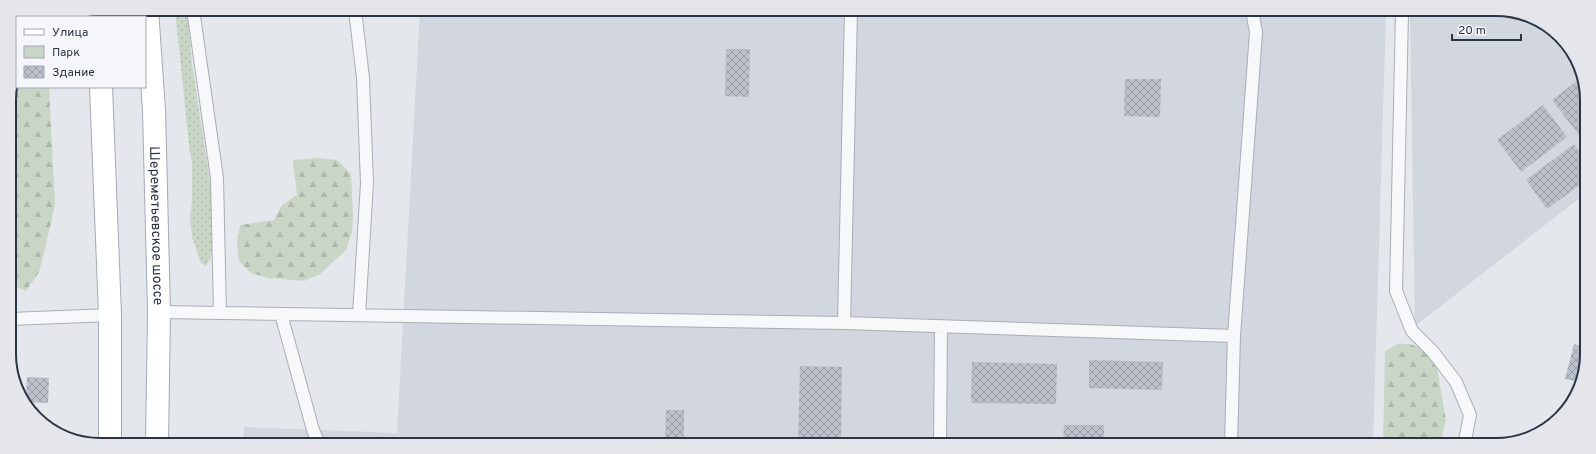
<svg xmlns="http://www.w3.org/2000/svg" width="1596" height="454" font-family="Overpass,sans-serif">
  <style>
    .built { fill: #d2d6de }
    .green { fill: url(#green-dots) }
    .forest { fill: url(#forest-firs) }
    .building { fill: url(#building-cross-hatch) }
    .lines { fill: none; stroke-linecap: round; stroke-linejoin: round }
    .lane-casing { stroke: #a9aeb7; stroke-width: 14 }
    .primary-casing { stroke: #a3abb8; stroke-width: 24 }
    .lane { stroke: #f7f8fa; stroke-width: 12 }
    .primary { stroke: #fff; stroke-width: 22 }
    .labels { text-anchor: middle; stroke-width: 3; stroke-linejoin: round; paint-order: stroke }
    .street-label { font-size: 14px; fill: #2b3445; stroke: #f4f6f9 }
    .rim { fill: none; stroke: #2b3445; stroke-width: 2 }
  </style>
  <defs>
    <pattern id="green-dots" width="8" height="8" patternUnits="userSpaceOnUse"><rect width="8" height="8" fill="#c9d6c5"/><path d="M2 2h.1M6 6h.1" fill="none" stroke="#adb8ab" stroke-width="1.8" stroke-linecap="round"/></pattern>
    <pattern id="forest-firs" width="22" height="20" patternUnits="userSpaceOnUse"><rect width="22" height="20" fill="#c9d6c5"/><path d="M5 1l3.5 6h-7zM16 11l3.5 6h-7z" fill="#adb8ab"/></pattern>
    <pattern id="building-cross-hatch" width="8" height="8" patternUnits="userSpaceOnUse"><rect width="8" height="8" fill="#bbc0ca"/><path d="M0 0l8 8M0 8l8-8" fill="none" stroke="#989da6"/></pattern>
  </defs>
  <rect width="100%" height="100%" fill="#e4e7ec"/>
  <path class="built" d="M420,10L1386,12L1373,445L243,442L244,427L397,433Z
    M1410,12H1519L1560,36L1585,83V194L1415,326Z"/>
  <path class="green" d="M175,9H187L192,64L216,222L214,251L206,266L201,263L192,237L190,219L192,199V163L189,145Z"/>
  <path class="forest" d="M17,64V87H49L55,204L45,249L39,272L26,291L10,284L9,95Z
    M318,158L337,160L351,174L353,216L352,233L346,250L320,274L304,281L268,278L251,273L239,261L237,243L240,225L274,220L282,205L297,195L293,160Z
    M1398,344H1410L1421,348L1437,368L1446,420L1440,445H1383L1385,351Z"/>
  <path class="building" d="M726,49H750L749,97L725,96Z
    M1582,77L1585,83V143L1552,100Z
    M1125,79H1161L1160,117L1124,116Z
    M1543,105L1567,137L1521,172L1497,140Z
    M1574,144L1585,158V181L1547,209L1526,180Z
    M1574,344L1584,347V377L1580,382L1565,379Z
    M1089,360L1163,362L1162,390L1089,388Z
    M972,362L1057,364L1056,404L971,403Z
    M800,366L842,367L841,443H798Z
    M27,377L49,378L48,403L26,402Z
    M666,410H684V443H665Z
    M1064,425H1104V444H1063Z
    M257,437L301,438V442H257Z"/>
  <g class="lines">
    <defs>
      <path id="lane" d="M193,9L217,178L220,313
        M355,10L363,78L367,183L359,315
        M1402,12L1396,291L1412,331L1433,352L1456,382L1470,415L1464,445
        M159,312L844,323L1234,336
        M281,314L313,430L318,442
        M10,319L110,315
        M844,323L851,11
        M940,444L941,327
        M1231,444L1234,336L1256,32L1252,11"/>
      <g id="primary">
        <path id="s1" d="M147,9L154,110L159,312L157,442"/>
        <path d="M96,10V17"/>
        <path d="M101,87L110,315V442"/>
      </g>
    </defs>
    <use href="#lane" class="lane-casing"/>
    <use href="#primary" class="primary-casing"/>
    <use href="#lane" class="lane"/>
    <use href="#primary" class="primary"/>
  </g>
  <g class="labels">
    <g class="street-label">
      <text dy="5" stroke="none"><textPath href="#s1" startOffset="217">Шереметьевское шоссе</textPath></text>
    </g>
  </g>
  <path d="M0 0H1596V454H0ZM100 16H1496A84 84 0 0 1 1580 100V354A84 84 0 0 1 1496 438H100A84 84 0 0 1 16 354V100A84 84 0 0 1 100 16Z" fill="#e4e6eb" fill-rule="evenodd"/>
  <path class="rim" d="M100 16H1496A84 84 0 0 1 1580 100V354A84 84 0 0 1 1496 438H100A84 84 0 0 1 16 354V100A84 84 0 0 1 100 16Z"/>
  <rect x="16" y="16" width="130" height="72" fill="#f4f6f9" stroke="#a4a8b1"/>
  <rect x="24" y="29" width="20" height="6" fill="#ffffff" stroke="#a4a8b1"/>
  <text x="52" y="36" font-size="12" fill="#2b3445">Улица</text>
  <rect x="24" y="46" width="20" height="12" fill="#c9d6c5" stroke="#a4a8b1"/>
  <text x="52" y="56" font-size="12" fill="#2b3445">Парк</text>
  <rect x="24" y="66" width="20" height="12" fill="url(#building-cross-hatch)" stroke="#a4a8b1"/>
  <text x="52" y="76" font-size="12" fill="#2b3445">Здание</text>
  <path d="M1452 34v6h69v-6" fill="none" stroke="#2b3445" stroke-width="2"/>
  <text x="1458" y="34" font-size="12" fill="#2b3445" stroke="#f4f6f9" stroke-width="3" paint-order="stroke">20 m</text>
</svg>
